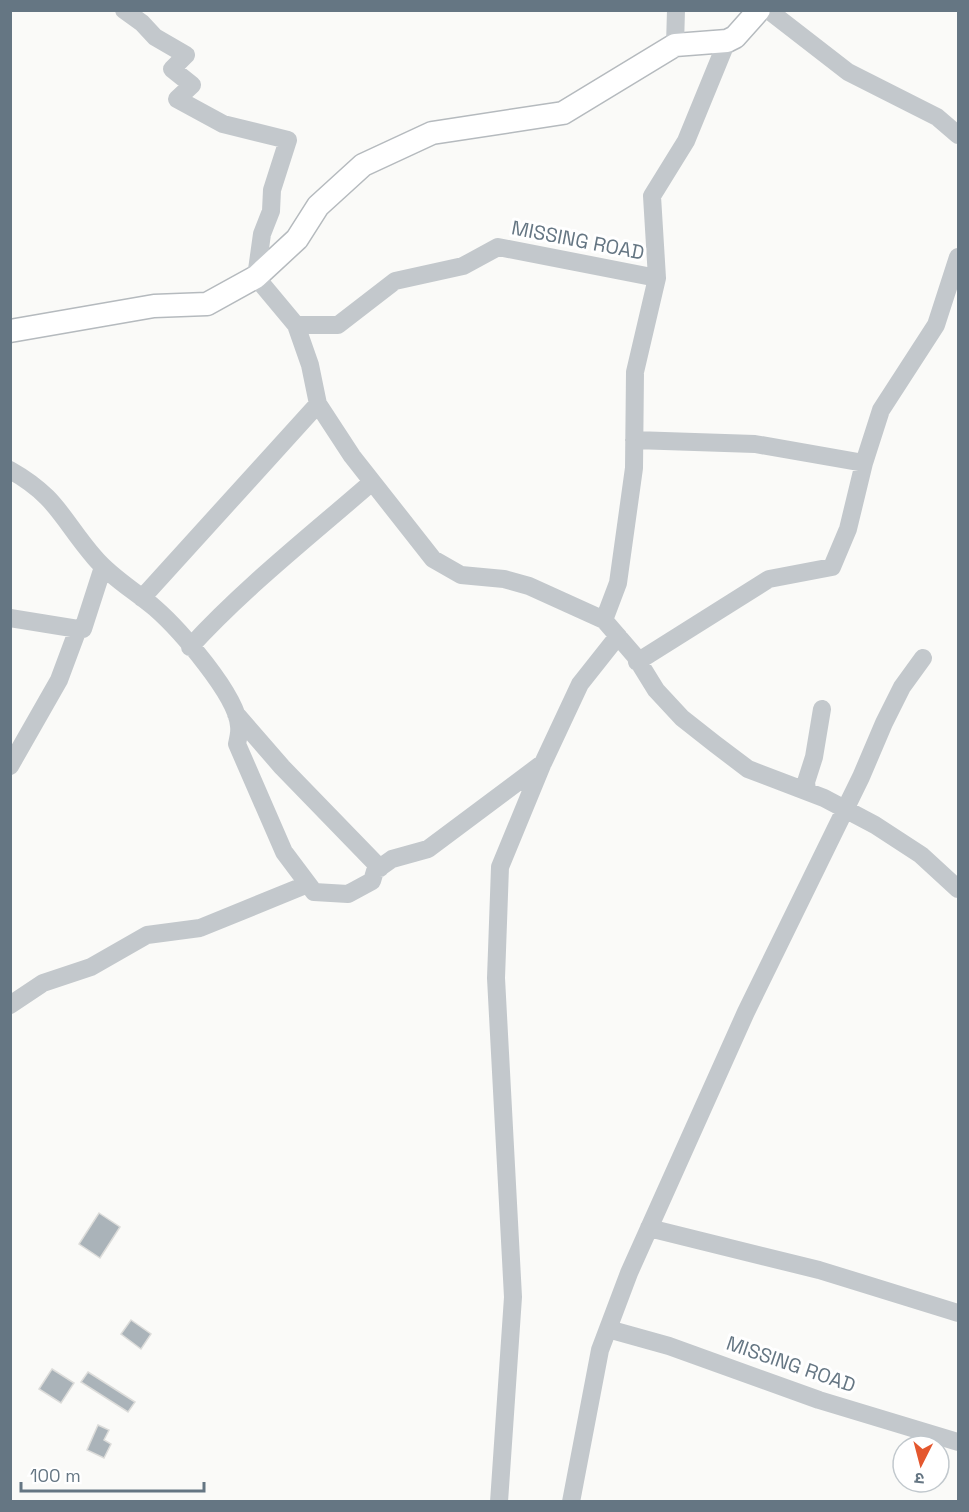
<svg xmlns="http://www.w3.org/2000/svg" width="969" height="1512" font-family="'Space Grotesk','Noto Sans Devanagari',sans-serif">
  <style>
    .building { fill: #aab3b9; stroke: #dcdcda; stroke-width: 1.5 }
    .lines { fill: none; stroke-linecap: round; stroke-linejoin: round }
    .major-casing { stroke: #b5babe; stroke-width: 25 }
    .minor { stroke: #c3c8cc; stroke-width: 18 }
    .major { stroke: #fff; stroke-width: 22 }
    .labels { text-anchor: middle; stroke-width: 6; stroke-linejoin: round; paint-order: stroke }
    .street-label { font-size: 20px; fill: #657683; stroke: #fff }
  </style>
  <rect width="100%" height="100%" fill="#fafaf8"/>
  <path class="building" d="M99,1213L120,1227L100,1258L79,1244Z
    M131,1320L151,1334L141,1349L121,1334Z
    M52,1369L74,1383L61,1403L39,1389Z
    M88,1372L135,1402L128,1412L81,1382Z
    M98,1425L109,1430L104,1440L111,1444L104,1458L87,1450Z"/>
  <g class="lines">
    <defs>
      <path id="major" d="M10,331L154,306L207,304L256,277L297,239L318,206L363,165L432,133L563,113L675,45L727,41L735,37L759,10"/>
    </defs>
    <use href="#major" class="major-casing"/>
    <path class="minor" d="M124,10L142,23L155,37L186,55L172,69L192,85L177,99L223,124L288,140L272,190L271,211L262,234L256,277L296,325L310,365L318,404L142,598
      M768,10L848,72L937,117L958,135
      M675,45L676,10
      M296,325H338L395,281L463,266L498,247L657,278L652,196L686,141L727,41
      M318,404L352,456L433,559L461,575L504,579L529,586L604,620L635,656L656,690L682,718L715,744L748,769L824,798L875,825L921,855L958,889
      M634,440L755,444L864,463L848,529L832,567L769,579L637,662
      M864,463L881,410L936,325L958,257
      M10,470C58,497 62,520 95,558C112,578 135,591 155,608C179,629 237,695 239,726C240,732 238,739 237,744L284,852L314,892L348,894L372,881L375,871L392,859L428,849L543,763L580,684L618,636
      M10,618L78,629L59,680L10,766
      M604,620L618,583L634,468L635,372L657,278
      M83,629L103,567
      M190,647C245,587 310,536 372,482
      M236,714L282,767L380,868
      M807,791L806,782L814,757L822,709
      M10,1005L43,983L91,967L147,935L200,928L308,884
      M649,1228L819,1270L958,1313
      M608,1329L669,1346L819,1400L958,1442
      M499,1502L513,1297L496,978L500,867L542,765
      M571,1502L600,1350L629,1273L746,1012L861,777L884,723L902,687L923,658"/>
    <use href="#major" class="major"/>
  </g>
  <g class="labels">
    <g class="street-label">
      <text transform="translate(578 240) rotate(11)" y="7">MISSING ROAD</text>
      <text transform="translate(791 1364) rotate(19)" y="7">MISSING ROAD</text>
    </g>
  </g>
  <rect width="969" height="1512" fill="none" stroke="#657683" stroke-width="24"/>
  <g transform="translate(921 1464) rotate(186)"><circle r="28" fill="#ffffff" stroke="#c1c8cd" stroke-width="1.5"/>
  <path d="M0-4.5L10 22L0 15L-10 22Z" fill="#e4572e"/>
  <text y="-9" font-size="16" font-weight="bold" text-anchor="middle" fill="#657683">उ</text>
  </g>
  <path d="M21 1482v9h183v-9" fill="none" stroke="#657683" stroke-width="3"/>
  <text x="30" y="1482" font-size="18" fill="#657683" stroke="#ffffff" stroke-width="4.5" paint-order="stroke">100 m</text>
</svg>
